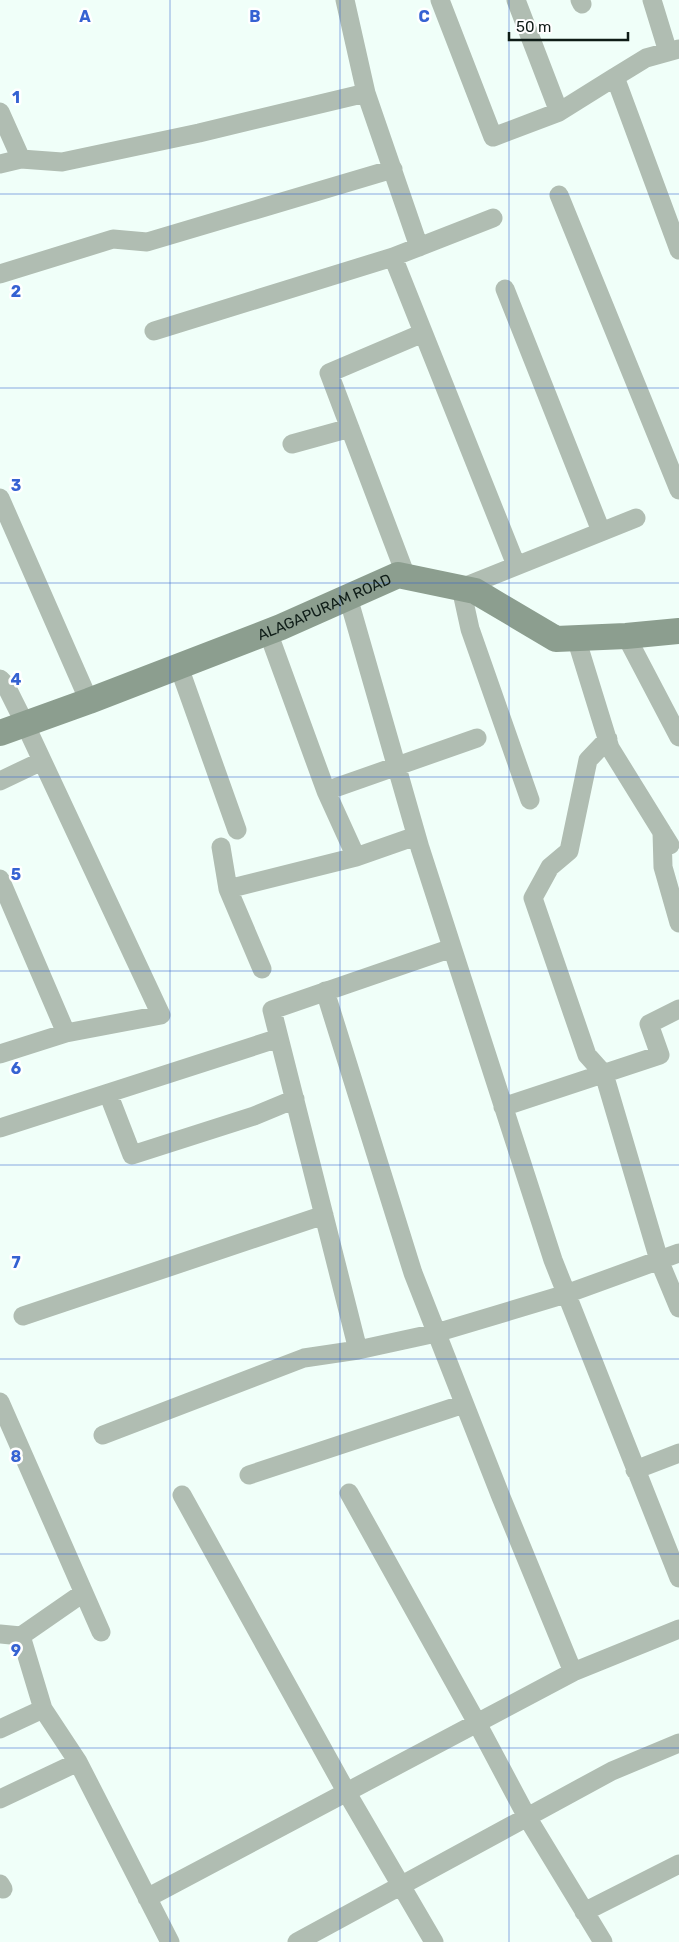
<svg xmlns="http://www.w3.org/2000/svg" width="679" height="1942" font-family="Rubik,sans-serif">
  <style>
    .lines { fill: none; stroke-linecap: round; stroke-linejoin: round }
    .minor { stroke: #b0bdb2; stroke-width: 19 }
    .secondary { stroke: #8c9e8f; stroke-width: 26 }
    .grid { fill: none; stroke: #3562d2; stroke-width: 1; stroke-opacity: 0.55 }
    .labels { text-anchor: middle; stroke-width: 5; stroke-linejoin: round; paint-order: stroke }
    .street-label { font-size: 15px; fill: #0e1c17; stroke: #fff }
    .grid-label { font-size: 16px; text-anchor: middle; font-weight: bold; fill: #3562d2; stroke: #fff; stroke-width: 5; stroke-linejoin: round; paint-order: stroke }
  </style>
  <rect width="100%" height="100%" fill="#f0fff9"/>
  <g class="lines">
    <path class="minor" d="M345,0L366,93L419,247
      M440,0L493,137L559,112L615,77
      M516,0L559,112
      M580,0L582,4
      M652,0L668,52
      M679,49L646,58L615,77L679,250
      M0,112L21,159
      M0,164L21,159L62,162L199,133L366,93
      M559,195L679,490
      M393,257L516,565
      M0,274L113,239L147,242L393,169
      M505,289L601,531
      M154,331L393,257L493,218
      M292,444L350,428
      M0,498L89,701
      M406,576L329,373L423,333
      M348,597L420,848L553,1260L679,1578
      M626,636L679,737
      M576,638L610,748L670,845
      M179,667L237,830
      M0,679L5,684L25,724L161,1015L66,1033L0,1054
      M608,739L588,760L569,851L550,867L533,898L587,1055L604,1074L659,1260L679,1308
      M0,781L42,761
      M326,791L477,738
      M530,800L470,629L461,588L636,518
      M662,832L663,867L679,923
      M221,847L228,889L262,969
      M356,857L416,836
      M0,879L66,1033
      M228,889L356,857L326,791L268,632
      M325,991L413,1273L501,1497L573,1672
      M108,1093L132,1155L254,1116L295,1099
      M503,1107L660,1055L649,1024L679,1009
      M0,1128L279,1038
      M23,1316L324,1215
      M358,1350L272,1010L452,948
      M0,1402L101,1632
      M103,1435L304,1358L358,1350L436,1333L566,1294L679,1253
      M635,1470L679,1453
      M249,1475L464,1404
      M349,1493L477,1723L527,1817L603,1942
      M182,1495L347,1793L434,1942
      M0,1634L21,1636L83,1593
      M21,1636L43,1709
      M0,1729L43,1709L78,1762L170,1942
      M0,1799L78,1762
      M0,1884L3,1889
      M147,1898L573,1672L679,1629
      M584,1912L679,1864
      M297,1942L612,1771L679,1743"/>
    <path class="secondary" id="s1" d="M0,733L89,701L281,627L398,575L475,591L556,639L626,636L679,631"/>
  </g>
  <path class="grid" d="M170,0V1942M340,0V1942M509,0V1942M0,194H679M0,388H679M0,583H679M0,777H679M0,971H679M0,1165H679M0,1359H679M0,1554H679M0,1748H679"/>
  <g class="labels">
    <g class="street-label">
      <text dy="5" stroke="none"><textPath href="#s1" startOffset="348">ALAGAPURAM ROAD</textPath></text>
    </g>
  </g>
  <g class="grid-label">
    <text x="85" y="22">A</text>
    <text x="255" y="22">B</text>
    <text x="424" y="22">C</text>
    <text x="16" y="103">1</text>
    <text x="16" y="297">2</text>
    <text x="16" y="491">3</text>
    <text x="16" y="685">4</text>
    <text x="16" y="880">5</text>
    <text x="16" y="1074">6</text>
    <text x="16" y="1268">7</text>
    <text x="16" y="1462">8</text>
    <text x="16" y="1656">9</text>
  </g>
  <path d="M509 32v8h119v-8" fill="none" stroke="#0e1c17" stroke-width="2.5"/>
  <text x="516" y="32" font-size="15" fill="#0e1c17" stroke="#ffffff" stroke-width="4" paint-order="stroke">50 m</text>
</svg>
